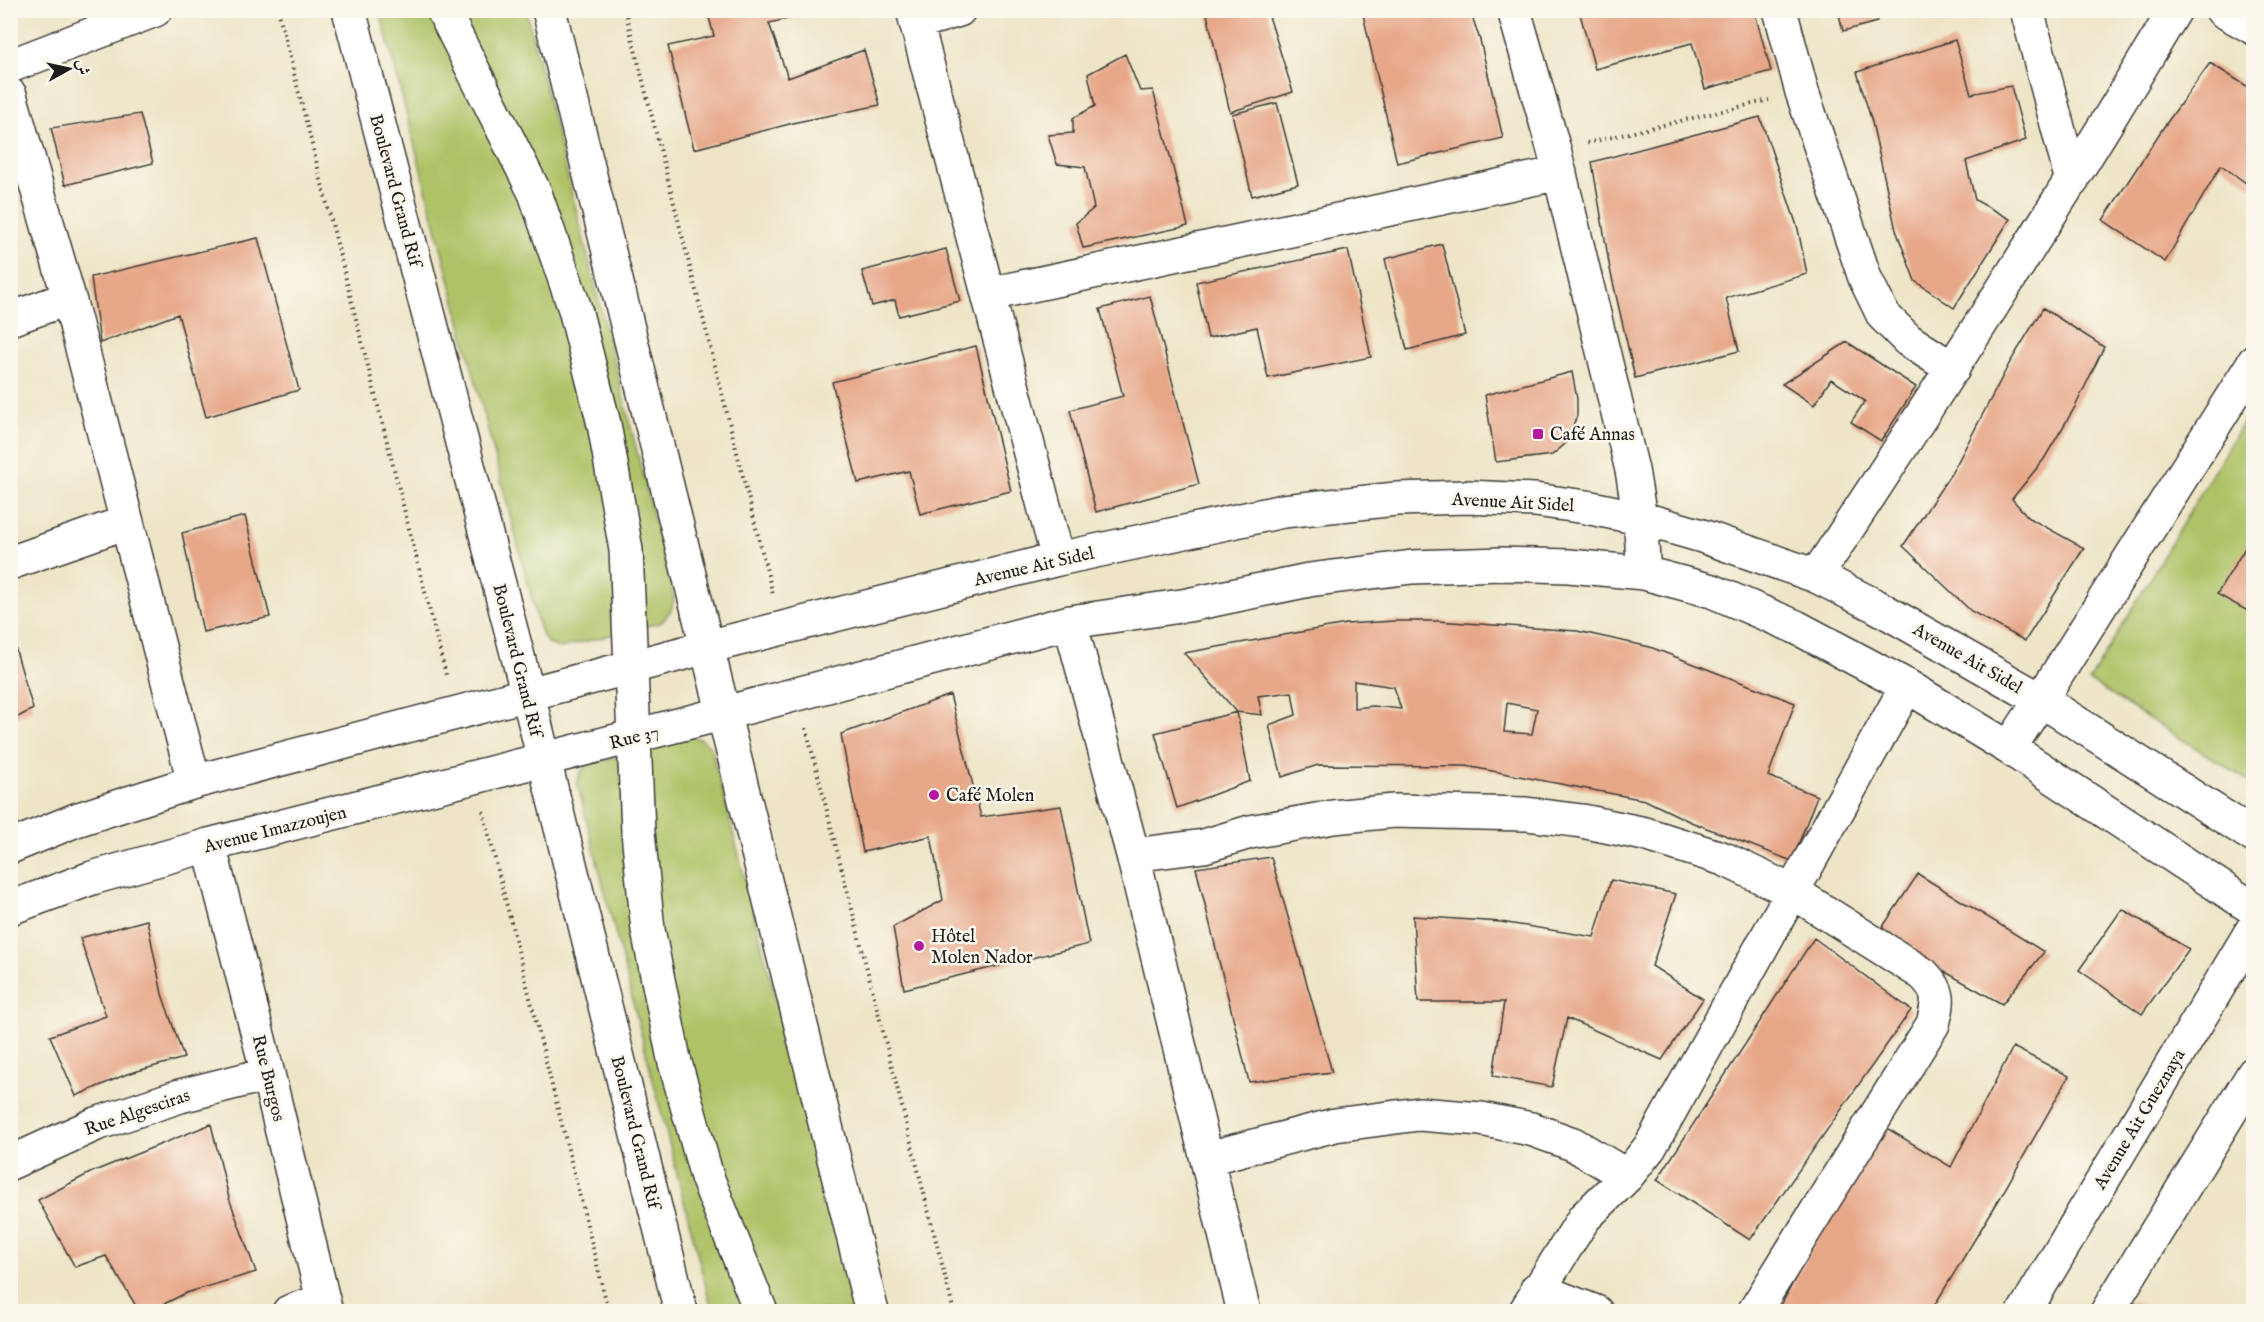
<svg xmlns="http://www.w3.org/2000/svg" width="2264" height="1322" font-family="'IM FELL English',Amiri,serif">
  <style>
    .green { fill: #aec368; stroke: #657042; stroke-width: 1.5 }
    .building { fill: #e7a88a; fill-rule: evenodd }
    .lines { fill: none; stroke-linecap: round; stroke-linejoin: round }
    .street-casing { stroke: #3c3a36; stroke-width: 36 }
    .secondary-casing { stroke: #3c3a36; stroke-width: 36 }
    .path { stroke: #3c3a36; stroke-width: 4; stroke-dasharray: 1.5 4.5; stroke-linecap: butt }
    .street { stroke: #fff; stroke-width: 33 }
    .secondary { stroke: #fff; stroke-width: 33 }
    .poi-dot { fill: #b5179e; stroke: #fbf7ec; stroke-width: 2 }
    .labels { text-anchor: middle; stroke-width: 5; stroke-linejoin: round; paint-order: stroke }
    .street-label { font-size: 18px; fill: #1c1c1c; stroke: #fbf7ec }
    .poi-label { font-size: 18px; fill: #1c1c1c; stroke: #fbf7ec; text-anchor: start }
  </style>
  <rect width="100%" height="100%" fill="#fbf7ec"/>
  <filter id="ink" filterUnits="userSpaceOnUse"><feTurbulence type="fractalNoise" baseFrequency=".0167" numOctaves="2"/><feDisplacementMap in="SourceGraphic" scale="12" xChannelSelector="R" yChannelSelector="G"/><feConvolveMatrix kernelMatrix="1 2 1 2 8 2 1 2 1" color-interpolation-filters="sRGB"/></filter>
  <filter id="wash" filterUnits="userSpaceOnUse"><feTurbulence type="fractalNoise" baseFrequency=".008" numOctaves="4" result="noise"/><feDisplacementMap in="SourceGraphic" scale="24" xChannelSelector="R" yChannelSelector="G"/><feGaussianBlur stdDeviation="1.35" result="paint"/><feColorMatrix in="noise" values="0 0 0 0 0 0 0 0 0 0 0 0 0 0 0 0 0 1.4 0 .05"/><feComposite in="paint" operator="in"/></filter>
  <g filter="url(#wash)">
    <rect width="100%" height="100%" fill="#eee5c8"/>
    <path class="green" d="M380,11H526L674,599L671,610L662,622L560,648L548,644L540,631Z
      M2253,405V784L2089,681Z
      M690,736L701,739L711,747L856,1311H712L577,783L580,773L587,765Z"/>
    <g id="blocks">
      <path class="building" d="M707,10H828L769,23L788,78L864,50L880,105L797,122L694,149L668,46L714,36Z
        M1206,10H1267L1293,92L1230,112Z
        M1362,10H1470L1480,40L1503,138L1397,163Z
        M1579,10H1754L1771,71L1705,89L1692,43L1595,69Z
        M1838,10H1874L1877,22L1843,31Z
        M1955,40L1971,94L2011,86L2026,140L1966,161L1975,200L2010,219L1954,308L1915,281L1896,230L1872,122L1857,72Z
        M1125,54L1140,91L1153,90L1188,226L1083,248L1076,223L1094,208L1085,167L1057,164L1048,135L1073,133V118L1095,106L1088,74Z
        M2210,63L2253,90V188L2221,165L2165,262L2103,220L2163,128Z
        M1277,103L1298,184L1252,196L1232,114Z
        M140,114L153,163L65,185L51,128Z
        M1760,117L1798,229L1807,274L1726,298L1739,351L1635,378L1610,269L1592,162Z
        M258,238L299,390L206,417L178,314L100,343L91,277Z
        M1442,244L1465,335L1407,350L1385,259Z
        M946,249L960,301L899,316L895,300L872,306L862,271Z
        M1348,250L1371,357L1268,378L1257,327L1208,338L1196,282Z
        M1150,296L1199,484L1096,512L1070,410L1123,396L1100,309Z
        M2043,308L2104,347L2075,407L2044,459L2012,499L2029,518L2084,548L2025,641L1971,611L1903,546L1954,469L2009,364Z
        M1847,342L1916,387L1881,441L1851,422L1865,401L1831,379L1814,405L1782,384Z
        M976,346L1011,491L920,514L909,471L858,483L832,382Z
        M1572,372L1577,399V416L1564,445L1552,455L1496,462L1485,395Z
        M245,516L270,617L203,632L182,533Z
        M2253,535V614L2217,594Z
        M1394,621H1437L1577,631L1650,647L1795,703L1768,776L1817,796L1792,861L1691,822L1645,800L1466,766L1318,765L1282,777L1269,725L1296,715L1292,692L1258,696L1262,715L1237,712L1250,781L1177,808L1155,733L1237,712L1184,653L1346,624ZM1354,681L1394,687L1401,709L1373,706L1354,708ZM1507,703L1537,709L1532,734L1504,732Z
        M10,630L33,709L10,721Z
        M950,695L981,817L1061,806L1089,944L904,989L893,927L943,900L931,836L863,852L841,734Z
        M1271,857L1332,1072L1249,1082L1196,868Z
        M1918,874L2044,952L2002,1004L1878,934Z
        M1611,880L1676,894L1652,966L1703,999L1662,1060L1567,1018L1552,1087L1493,1076L1504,1002H1418L1413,916L1501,922L1594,937Z
        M2122,909L2189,949L2142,1014L2079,970Z
        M147,920L162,994L184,1058L127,1074L76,1096L50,1036L106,1016L80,938Z
        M1814,938L1911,1010L1750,1240L1657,1180Z
        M2013,1047L2069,1076L2000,1198L1931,1311H1778L1815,1241L1885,1127L1951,1167Z
        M211,1124L229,1198L256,1272L186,1293L150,1311H139L106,1256L75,1267L38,1200L92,1172Z
        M2132,1301L2152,1311H2123Z"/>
    </g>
  </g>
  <g filter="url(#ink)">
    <use href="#blocks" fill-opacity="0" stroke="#3c3a36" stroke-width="1.5"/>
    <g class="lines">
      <defs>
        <path id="street" d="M443,10L535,193L575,309L604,424L626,550L638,832L648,930L674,1059L707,1177L761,1312
          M913,10L1058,559
          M1514,10L1554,150L1632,470L1640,518L1644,573
          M1780,10L1802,92L1865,278L1883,315L1908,340L1953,369
          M2027,10L2072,181
          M2222,10L2254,28
          M916,23L959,10
          M10,66L155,10
          M10,95L69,298L194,782
          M989,294L1560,173
          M10,319L69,298
          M10,563L127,522
          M1816,576C1940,390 2060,202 2175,10
          M1070,622L1133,855L1244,1312
          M707,647L1058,559L1283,511L1396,499L1467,497L1535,500L1586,507L1640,518L1702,536L1816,576L1876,606L2041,700L2254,836
          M725,713L1070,622L1188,605L1309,580L1412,567L1502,564L1569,566L1644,573L1712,591L1796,627L1907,686L2009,748L2254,909
          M2009,748L2041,700L2254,362
          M209,845L268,1074L326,1312
          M1133,855L1204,846L1250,832L1333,817L1394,811L1526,814L1582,821L1645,834L1724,859L1793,892L1923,974C1941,992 1939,1000 1933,1024L1754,1312
          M1208,1158L1335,1125L1419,1114L1481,1119L1531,1129L1573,1144L1627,1176
          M10,1163L96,1124L180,1096L268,1074
          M1537,1289L1596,1312
          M289,1312L323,1300
          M1525,1312L1584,1218L1627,1176L1650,1147L1907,686
          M2024,1312L2254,927
          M2107,1312L2254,1073"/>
        <path id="secondary" d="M349,10L528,695L681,1312
          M549,10L872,1312
          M10,847L76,820L194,782L707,647
          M10,908L92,878L209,845L725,713"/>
      </defs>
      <use href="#street" class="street-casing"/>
      <use href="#secondary" class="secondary-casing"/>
      <path class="path" d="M278,10L447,679
        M625,10L773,595
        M1587,143L1769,100
        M806,728L954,1312
        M483,811L609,1312"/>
      <use href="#street" class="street"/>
      <use href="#secondary" class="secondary"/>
    </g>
  </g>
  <g class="poi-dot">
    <rect x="1532" y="428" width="12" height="12" rx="3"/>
    <circle cx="934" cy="795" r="6"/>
    <circle cx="919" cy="946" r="6"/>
  </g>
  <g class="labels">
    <g class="street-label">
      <text transform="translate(396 190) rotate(75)" y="6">Boulevard Grand Rif</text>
      <text transform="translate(1513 502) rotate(3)" y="6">Avenue Ait Sidel</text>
      <text transform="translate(1034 566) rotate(-13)" y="6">Avenue Ait Sidel</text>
      <text transform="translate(1968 658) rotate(30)" y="6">Avenue Ait Sidel</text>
      <text transform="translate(518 660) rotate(76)" y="6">Boulevard Grand Rif</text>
      <text transform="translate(634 737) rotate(-15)" y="6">Rue 37</text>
      <text transform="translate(275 829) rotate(-14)" y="6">Avenue Imazzoujen</text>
      <text transform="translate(269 1078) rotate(76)" y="6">Rue Burgos</text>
      <text transform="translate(137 1112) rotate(-19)" y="6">Rue Algesciras</text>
      <text transform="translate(2139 1119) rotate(-59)" y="6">Avenue Ait Gueznaya</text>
      <text transform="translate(636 1132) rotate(76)" y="6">Boulevard Grand Rif</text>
    </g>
    <g class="poi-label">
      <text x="1550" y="440">Café Annas</text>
      <text x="946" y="801">Café Molen</text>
      <text x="931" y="942">Hôtel<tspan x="931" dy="21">Molen Nador</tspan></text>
    </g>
  </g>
  <rect width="2264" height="1322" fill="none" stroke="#fbf7ec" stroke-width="36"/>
  <g transform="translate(69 69) rotate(82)" stroke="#fbf7ec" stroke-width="4.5" paint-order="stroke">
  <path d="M0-4.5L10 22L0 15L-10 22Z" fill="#1c1c1c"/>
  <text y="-9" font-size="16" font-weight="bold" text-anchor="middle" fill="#1c1c1c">ش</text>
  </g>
</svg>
